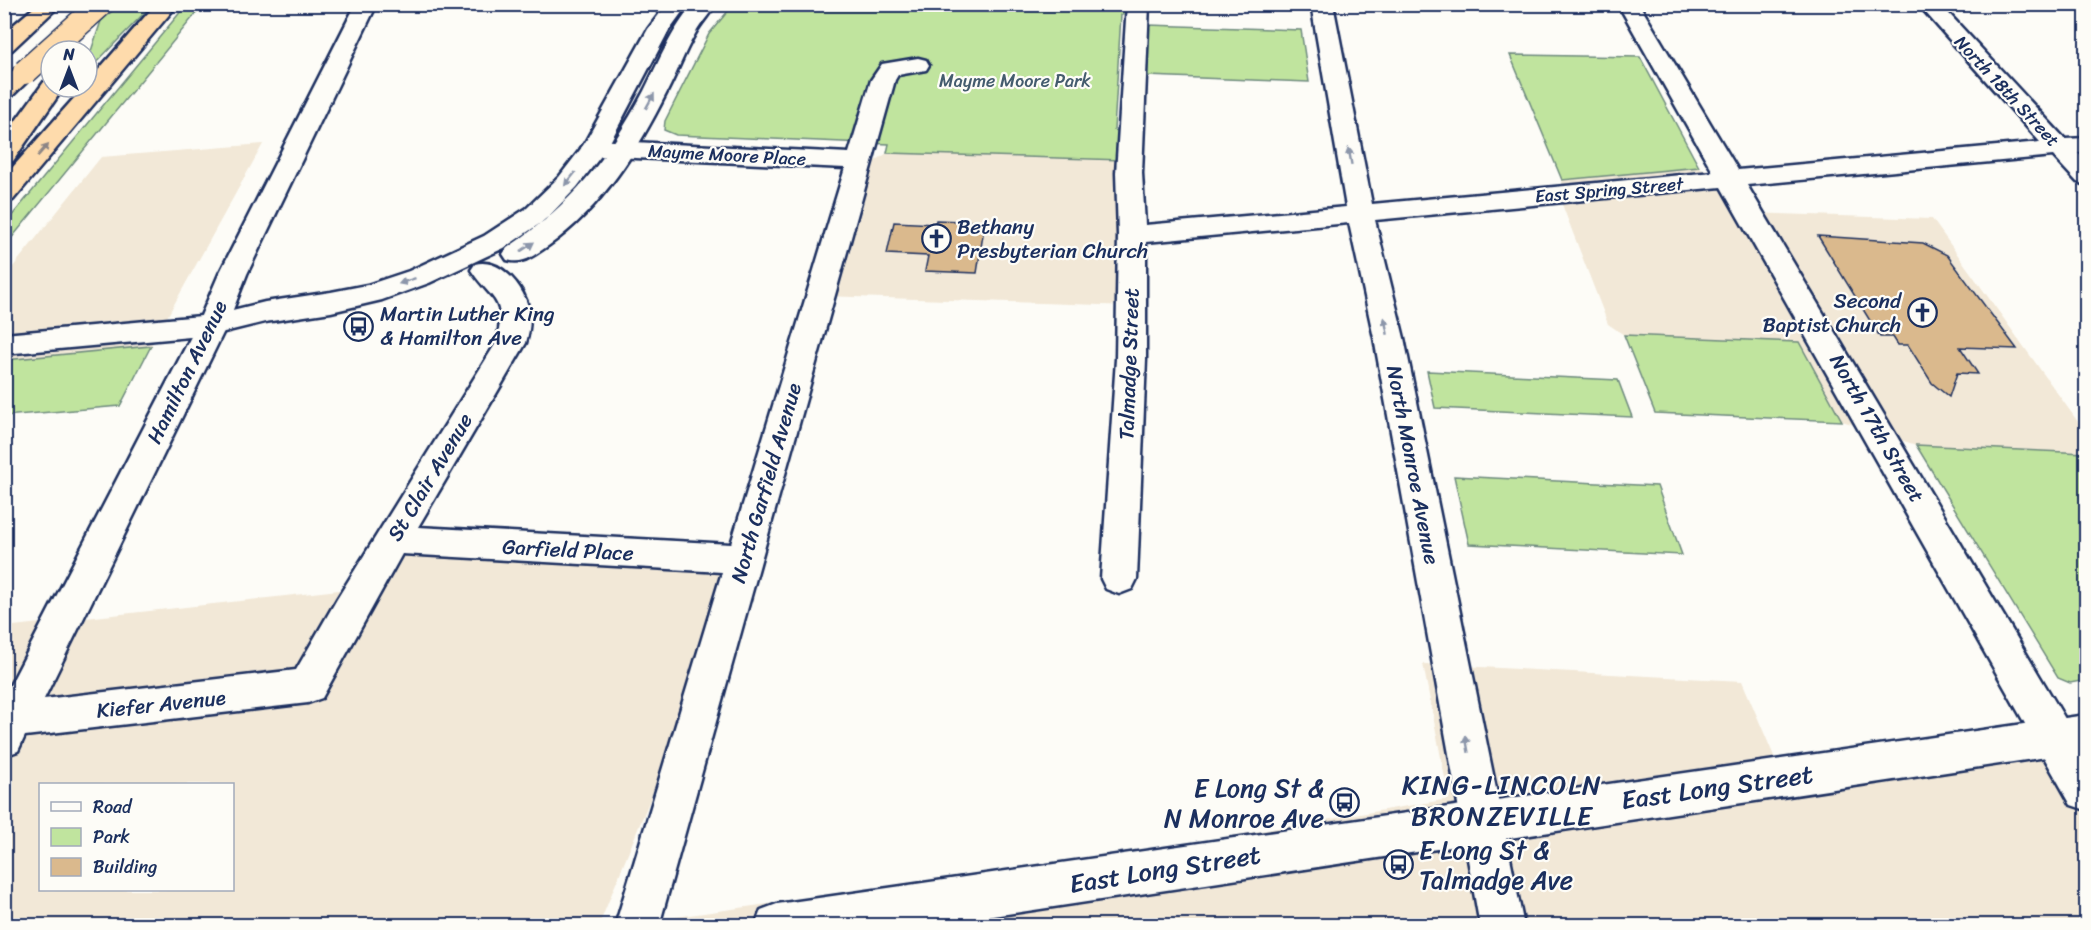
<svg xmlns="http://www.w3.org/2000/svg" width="2091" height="930" font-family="Sriracha,sans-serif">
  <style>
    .built { fill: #f2e8d7; fill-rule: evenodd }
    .green { fill: #c0e49e; stroke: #6e8a7e; stroke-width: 1.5 }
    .building { fill: #dab98d; stroke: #1b2f5e; stroke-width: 1.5 }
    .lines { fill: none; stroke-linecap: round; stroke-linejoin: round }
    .street-casing { stroke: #1b2f5e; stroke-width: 5 }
    .secondary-casing { stroke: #1b2f5e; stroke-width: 5 }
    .highway-casing { stroke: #1b2f5e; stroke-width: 5 }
    .street { fill: #fdfcf7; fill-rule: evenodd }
    .secondary { fill: #fdfcf7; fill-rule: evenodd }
    .highway { fill: #fedbac; fill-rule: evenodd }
    .highway-bridge-casing { stroke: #1b2f5e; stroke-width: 27; stroke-linecap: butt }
    .highway-bridge { stroke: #fedbac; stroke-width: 24 }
    .oneway { fill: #8c96aa }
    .oneway2 { fill: #8c8585 }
    .labels { text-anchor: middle; stroke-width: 4.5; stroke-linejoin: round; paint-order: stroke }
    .far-park-label { font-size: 18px; fill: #445c6e; stroke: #fdfcf7 }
    .far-street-label { font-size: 18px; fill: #1b2f5e; stroke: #fdfcf7 }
    .poi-label { font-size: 21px; fill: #1b2f5e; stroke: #fdfcf7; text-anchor: start }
    .street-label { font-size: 21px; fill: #1b2f5e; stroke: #fdfcf7 }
    .near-street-label { font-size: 26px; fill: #1b2f5e; stroke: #fdfcf7 }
    .near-poi-label { font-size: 26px; fill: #1b2f5e; stroke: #fdfcf7; text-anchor: end }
    .near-neighbourhood-label { font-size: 27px; letter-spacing: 1.5px; fill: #1b2f5e; stroke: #fdfcf7 }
  </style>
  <rect width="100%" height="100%" fill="#fdfcf7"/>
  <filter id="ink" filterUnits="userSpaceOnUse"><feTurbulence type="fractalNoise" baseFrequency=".0167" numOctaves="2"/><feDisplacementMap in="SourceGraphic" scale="12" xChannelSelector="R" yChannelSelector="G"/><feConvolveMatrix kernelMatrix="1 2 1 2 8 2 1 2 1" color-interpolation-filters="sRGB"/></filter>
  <g filter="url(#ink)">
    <path class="built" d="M263,144L151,346L5,360L4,278L101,157Z
      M887,153L1123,160L1132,306L822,296L856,174Z
      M1699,167L1733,181L1752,213L1932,219L2086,433V453L1916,445L1842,421L1799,342L1624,335L1608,324L1558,194L1562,180Z
      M400,533L742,554L724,617L599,925H5L4,627L366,587ZM40,784H232V890H40Z
      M1423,664L1742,681L1782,775L2049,729L2086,793V925L612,926L1143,851L1449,799Z"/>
    <path class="green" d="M187,4L203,5L5,246V224Z
      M119,5H152L87,72V63L101,21Z
      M733,5H1129V14L1121,15L1114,130L1123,131V160L887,153L889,144L676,135L664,130L665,121L709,34Z
      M1148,25L1301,30L1309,82L1147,76Z
      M1510,55L1640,57L1699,167L1562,180Z
      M1624,335L1799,342L1842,421L1655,413Z
      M151,346L120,406L5,416V360Z
      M1427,371L1618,380L1632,417L1435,408Z
      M1916,445L2086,453V680L2070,683L2058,678Z
      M1454,476L1657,486L1682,555L1469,544Z"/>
    <path class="building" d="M936,220L985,222L977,273L925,271L928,256L887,254L894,222L935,224Z
      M1818,236L1923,243L1947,255L2017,349L1960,347L1978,374L1957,373L1949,397L1932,383L1908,345H1898L1893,337H1880Z"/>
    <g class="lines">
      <defs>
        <path id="street" d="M356,4H377L247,274L227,325L44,699L296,670L337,599L496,343C508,297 492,302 471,270L475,264C500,257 525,287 529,311C531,322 529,332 526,343L418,527L731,544L845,168L594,156L585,153L581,148L585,143L594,140L849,153L871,80L882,64L918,58L926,60L929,65L926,70L898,75L895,80L659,926H615L722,572L402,554L322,698L308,703L25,736L18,751L4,756V697L197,325L219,274Z
          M1127,4H1149L1142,173L1145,225L1346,207L1311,4H1333L1372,204L1713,172L1618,4H1639L1738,170L2040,142L1918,4H1940L2065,139L2086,138V152L2078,153L2086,162V185L2077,182L2053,156L1747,185L2086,754V810L2071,805L1721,187L1375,220L1404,338L1524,926H1480L1374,338L1349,223L1146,242V359L1137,579L1132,589L1119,594L1106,589L1101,579L1116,359L1118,235L1116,173Z"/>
        <path id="secondary" d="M667,4H688L669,30L607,148L577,187L545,220L504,248L429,283L382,300L331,312L265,322L212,335L4,354V334L212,315L265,302L331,292L367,285L409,271L484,236L527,208L559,177L583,146L648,29Z
          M694,4H716C709,15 701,23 695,34C684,53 677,73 667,92C638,150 602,208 548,246C534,255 524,265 507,260L503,254L507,248C571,205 608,159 644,91C659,62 671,30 694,4Z
          M2086,715V751L928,926H755L761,910L777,904Z"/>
        <path id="highway" d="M38,4H61L12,50L4,52V33Z
          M156,4H178L13,200L4,202V177L84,87H87V83Z
          M25,65L33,67L37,72L12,96L4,98V78L17,67Z
          M51,80V87H64L13,161L4,163V137L44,82Z"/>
      </defs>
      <use href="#street" class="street-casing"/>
      <use href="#secondary" class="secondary-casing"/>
      <use href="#highway" class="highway-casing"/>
      <use href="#street" class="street"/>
      <use href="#secondary" class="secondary"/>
      <use href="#highway" class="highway"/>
      <defs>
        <path id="highway-bridge" d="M25,72L101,4"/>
      </defs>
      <use href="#highway-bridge" class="highway-bridge-casing"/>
      <use href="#highway-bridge" class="highway-bridge"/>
    </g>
    <defs><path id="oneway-solid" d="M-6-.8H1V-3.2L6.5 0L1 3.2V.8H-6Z" transform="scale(1.5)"/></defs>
    <g class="oneway">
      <use href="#oneway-solid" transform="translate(650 101) rotate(-61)"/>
      <use href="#oneway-solid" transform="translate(1350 156) rotate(-100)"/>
      <use href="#oneway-solid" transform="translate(570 179) rotate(129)"/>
      <use href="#oneway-solid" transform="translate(527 247) rotate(-34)"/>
      <use href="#oneway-solid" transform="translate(407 281) rotate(161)"/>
      <use href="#oneway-solid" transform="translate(1386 326) rotate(-101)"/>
      <use href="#oneway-solid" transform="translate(1467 744) rotate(-100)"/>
    </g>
    <use class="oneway2" href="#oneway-solid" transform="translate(43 150) rotate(-49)"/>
  </g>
  <defs>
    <symbol id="church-ring" viewBox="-11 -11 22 22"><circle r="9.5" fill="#fdfcf7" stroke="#1b2f5e" stroke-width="1.5"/><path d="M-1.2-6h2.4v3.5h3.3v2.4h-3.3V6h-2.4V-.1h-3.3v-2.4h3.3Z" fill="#1b2f5e"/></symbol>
    <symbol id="bus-ring" viewBox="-11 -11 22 22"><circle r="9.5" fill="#fdfcf7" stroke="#1b2f5e" stroke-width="1.5"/><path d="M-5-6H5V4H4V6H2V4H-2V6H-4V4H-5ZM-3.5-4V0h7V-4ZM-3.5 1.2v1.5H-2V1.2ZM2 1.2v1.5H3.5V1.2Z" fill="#1b2f5e"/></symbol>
  </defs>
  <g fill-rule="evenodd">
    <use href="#church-ring" x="920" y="222" width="33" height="33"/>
    <use href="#church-ring" x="1906" y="296" width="33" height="33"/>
    <use href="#bus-ring" x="342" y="310" width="33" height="33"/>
    <use href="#bus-ring" x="1328" y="786" width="33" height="33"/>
    <use href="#bus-ring" x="1382" y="848" width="33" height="33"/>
  </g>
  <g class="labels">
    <g class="far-park-label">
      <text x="1015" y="87">Mayme Moore Park</text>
    </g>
    <g class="far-street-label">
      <text transform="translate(2007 91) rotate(47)" y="6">North 18th Street</text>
      <text transform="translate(727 155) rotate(3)" y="6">Mayme Moore Place</text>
      <text transform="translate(1609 190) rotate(-5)" y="6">East Spring Street</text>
    </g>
    <g class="poi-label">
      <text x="957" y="234">Bethany<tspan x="957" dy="24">Presbyterian Church</tspan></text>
      <text x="1901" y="308" text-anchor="end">Second<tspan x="1901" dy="24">Baptist Church</tspan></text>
      <text x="380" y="321">Martin Luther King<tspan x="380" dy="24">&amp; Hamilton Ave</tspan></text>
    </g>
    <g class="street-label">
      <text transform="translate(1129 364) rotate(-88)" y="7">Talmadge Street</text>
      <text transform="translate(187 372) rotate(-64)" y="7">Hamilton Avenue</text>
      <text transform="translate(1877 428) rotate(60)" y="7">North 17th Street</text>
      <text transform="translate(1413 465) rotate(79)" y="7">North Monroe Avenue</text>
      <text transform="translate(430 477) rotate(-59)" y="7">St Clair Avenue</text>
      <text transform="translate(766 483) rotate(-74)" y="7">North Garfield Avenue</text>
      <text transform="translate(568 550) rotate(3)" y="7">Garfield Place</text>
      <text transform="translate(161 704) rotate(-6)" y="7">Kiefer Avenue</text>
    </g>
    <g class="near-street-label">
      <text transform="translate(1717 787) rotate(-8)" y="9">East Long Street</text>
      <text transform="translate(1165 869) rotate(-9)" y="9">East Long Street</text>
    </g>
    <g class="near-poi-label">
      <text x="1324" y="797">E Long St &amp;<tspan x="1324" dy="30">N Monroe Ave</tspan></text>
      <text x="1419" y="859" text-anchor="start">E Long St &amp;<tspan x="1419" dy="30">Talmadge Ave</tspan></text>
    </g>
    <g class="near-neighbourhood-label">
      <text x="1502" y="794">KING-LINCOLN<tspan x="1502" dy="31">BRONZEVILLE</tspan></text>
    </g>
  </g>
  <rect width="2091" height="930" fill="none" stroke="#fdfcf7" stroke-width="24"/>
  <rect x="12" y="12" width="2067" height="906" fill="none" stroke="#1b2f5e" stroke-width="2" filter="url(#ink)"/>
  <rect x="39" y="783" width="195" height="108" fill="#fdfcf7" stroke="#a3aaba" stroke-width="1.5"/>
  <rect x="51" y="802" width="30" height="9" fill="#fdfcf7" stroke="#a3aaba" stroke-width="1.5"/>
  <text x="93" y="813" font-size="18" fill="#1b2f5e">Road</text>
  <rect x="51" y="828" width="30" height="18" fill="#c0e49e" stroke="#a3aaba" stroke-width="1.5"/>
  <text x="93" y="843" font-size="18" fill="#1b2f5e">Park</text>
  <rect x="51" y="858" width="30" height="18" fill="#dab98d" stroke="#a3aaba" stroke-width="1.5"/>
  <text x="93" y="873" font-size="18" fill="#1b2f5e">Building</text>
  <g transform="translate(69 69)"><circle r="28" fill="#fdfcf7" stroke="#a3aaba" stroke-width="1.5"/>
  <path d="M0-4.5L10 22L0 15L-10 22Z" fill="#1b2f5e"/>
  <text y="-9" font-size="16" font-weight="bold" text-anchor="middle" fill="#1b2f5e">N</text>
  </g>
</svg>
